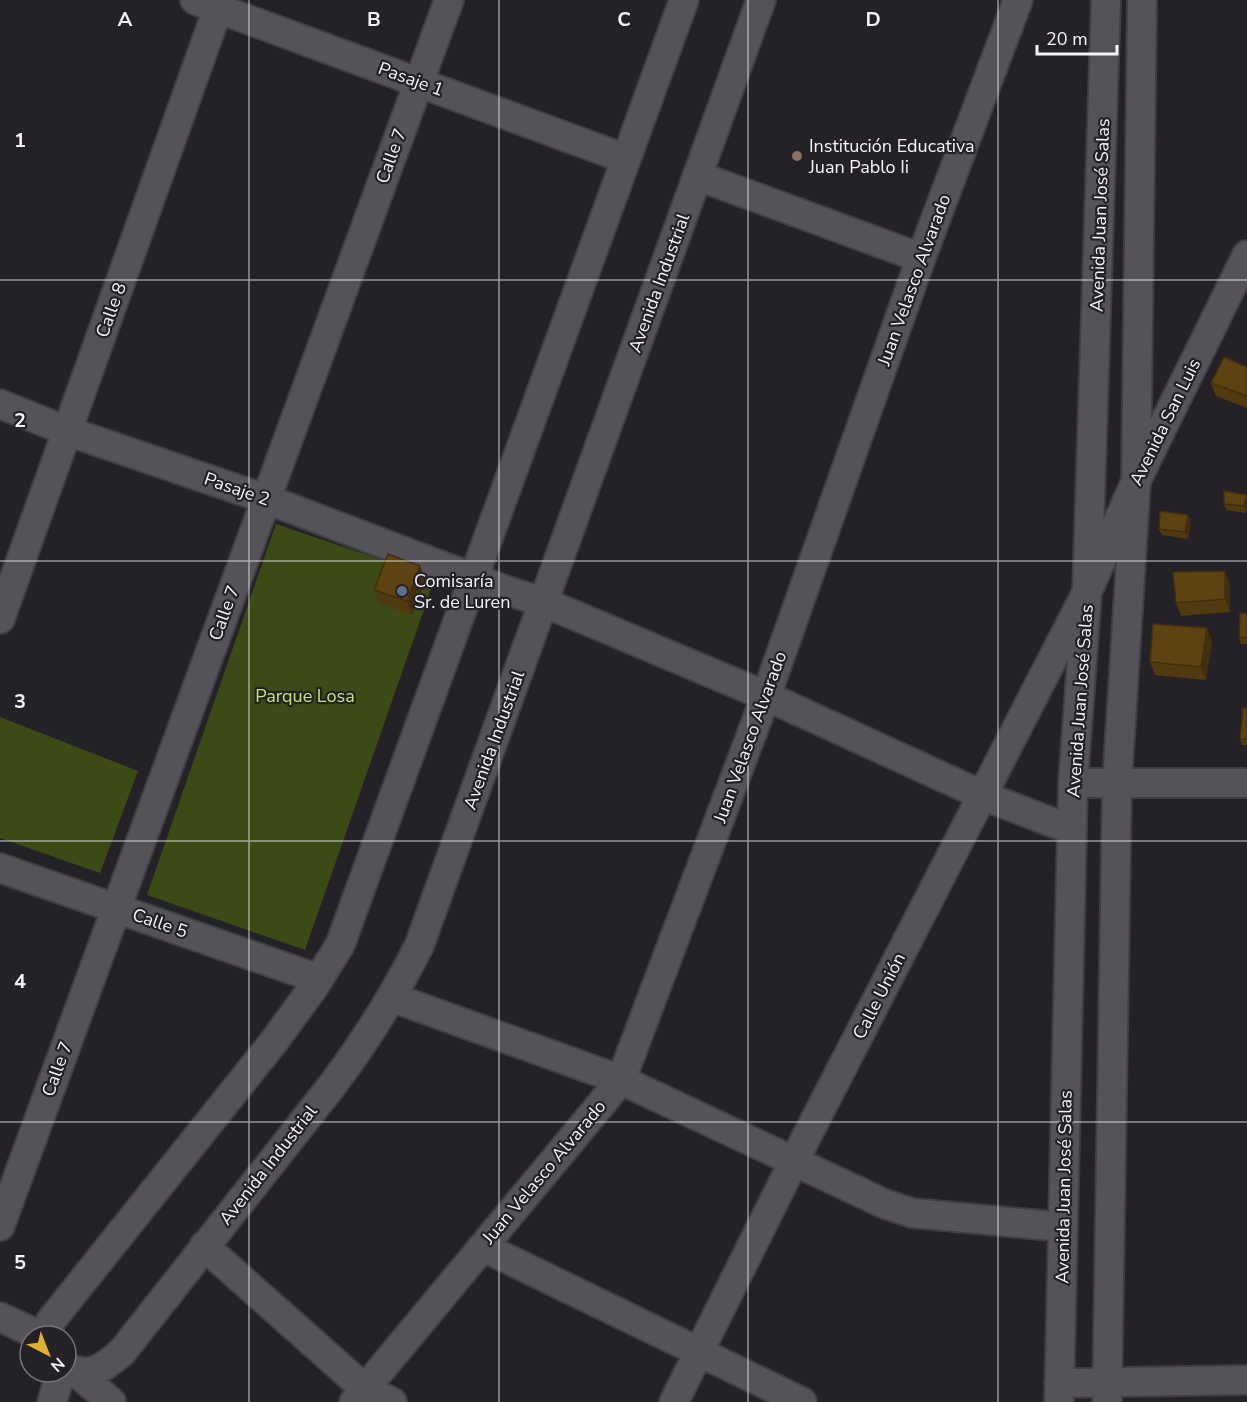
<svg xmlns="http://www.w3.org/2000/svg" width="1247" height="1402" font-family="'Nunito Sans',sans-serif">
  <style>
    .green { fill: #3c4a15 }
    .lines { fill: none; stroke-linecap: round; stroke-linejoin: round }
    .minor-casing { stroke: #413e43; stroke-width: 32 }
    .minor { stroke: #555259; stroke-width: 28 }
    .wall { fill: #513a0f }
    .shaded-wall { fill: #422f0d }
    .building { fill: #5e4312; stroke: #422f0d; stroke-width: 1.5 }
    .grid { fill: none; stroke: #f5f3f7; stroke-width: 1.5; stroke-opacity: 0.55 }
    .education-dot { fill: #8d6e63; stroke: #242127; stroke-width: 2 }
    .service-dot { fill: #5c6f8a; stroke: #242127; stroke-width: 2 }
    .labels { text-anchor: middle; stroke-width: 4.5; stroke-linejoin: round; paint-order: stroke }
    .street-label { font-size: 18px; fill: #f5f3f7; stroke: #242127 }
    .poi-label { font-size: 18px; fill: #f5f3f7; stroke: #242127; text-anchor: start }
    .park-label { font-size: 18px; fill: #c5e76f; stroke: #242127 }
    .grid-label { font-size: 20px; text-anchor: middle; font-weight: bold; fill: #f5f3f7; stroke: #242127; stroke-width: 4.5; stroke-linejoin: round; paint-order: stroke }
  </style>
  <rect width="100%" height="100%" fill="#242127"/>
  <path class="green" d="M276,524L435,578L305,950L147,895Z
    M0,717L138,771L100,873L0,838Z"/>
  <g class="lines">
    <defs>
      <path id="minor" d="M195,0L626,159
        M698,176L921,258
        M0,404L67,431L266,499L508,591L543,602L766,696L984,796L1072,830
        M0,619L221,0
        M1073,783H1247
        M0,868L319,979
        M391,997L621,1080L885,1204L912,1213L1063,1227
        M0,1226L449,0
        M204,1246L365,1389L392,1402
        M483,1247L802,1402
        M0,1317L41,1336
        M48,1336L50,1322L275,1040L313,988L340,945L684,0
        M66,1367C89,1379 104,1368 122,1352L334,1083C366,1040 395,994 419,946L761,0
        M76,1372L111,1402
        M1059,1383L1247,1380
        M52,1402L61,1372
        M354,1402L621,1080L766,696L921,258L1018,0
        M674,1402L794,1161L1087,592L1136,481L1247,255
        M1059,1402L1073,783L1087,592L1106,0
        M1107,1402L1117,783L1136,481L1142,0"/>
    </defs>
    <use href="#minor" class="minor-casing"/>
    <use href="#minor" class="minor"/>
  </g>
  <path class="wall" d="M1247,367V408L1216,396L1211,383Z
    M1247,495L1246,513L1227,510L1224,504Z
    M1191,522L1188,539L1162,535L1159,529Z
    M1225,571L1230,585V612L1181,616L1176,603Z
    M425,579L412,615L379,603L374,590Z
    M1247,614V644H1241L1239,637Z
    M1207,628L1212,641L1206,680L1155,675L1150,662Z
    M1247,708V745H1242L1240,739Z"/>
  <path class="shaded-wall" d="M1247,495V511L1246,513L1244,506Z
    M1188,515L1191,522L1188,539L1185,532Z
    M420,566L425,579L412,615L407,601Z
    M1225,571L1230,585V612L1225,599Z
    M1207,628L1212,641L1206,680L1201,667Z"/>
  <path class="building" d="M1224,357L1247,367V396L1211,383Z
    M1224,491L1247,495L1244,506L1224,504Z
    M1160,511L1188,515L1185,532L1159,529Z
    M388,554L420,566L407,601L374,590Z
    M1225,571V599L1176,603L1173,572Z
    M1240,613L1247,614V638L1239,637Z
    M1153,624L1207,628L1201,667L1150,662Z
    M1243,708H1247V739H1240Z"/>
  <path class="grid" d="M249,0V1402M499,0V1402M748,0V1402M998,0V1402M0,280H1247M0,561H1247M0,841H1247M0,1122H1247"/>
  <circle class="education-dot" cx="797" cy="156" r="6"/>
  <circle class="service-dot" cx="402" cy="591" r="6"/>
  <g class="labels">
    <g class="street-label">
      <text transform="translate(411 79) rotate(20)" y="6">Pasaje 1</text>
      <text transform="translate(391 156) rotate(-70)" y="6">Calle 7</text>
      <text transform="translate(1100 215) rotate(-88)" y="6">Avenida Juan José Salas</text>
      <text transform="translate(914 280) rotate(-70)" y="6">Juan Velasco Alvarado</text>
      <text transform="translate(659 283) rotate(-70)" y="6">Avenida Industrial</text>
      <text transform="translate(111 310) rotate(-70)" y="6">Calle 8</text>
      <text transform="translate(1165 422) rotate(-64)" y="6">Avenida San Luis</text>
      <text transform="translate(237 489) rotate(19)" y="6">Pasaje 2</text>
      <text transform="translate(224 613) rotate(-70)" y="6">Calle 7</text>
      <text transform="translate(1080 701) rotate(-86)" y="6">Avenida Juan José Salas</text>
      <text transform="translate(750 737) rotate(-70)" y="6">Juan Velasco Alvarado</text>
      <text transform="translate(494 740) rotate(-70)" y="6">Avenida Industrial</text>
      <text transform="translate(160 923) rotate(19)" y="6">Calle 5</text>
      <text transform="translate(879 996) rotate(-63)" y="6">Calle Unión</text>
      <text transform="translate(57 1069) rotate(-70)" y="6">Calle 7</text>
      <text transform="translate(268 1165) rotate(-52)" y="6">Avenida Industrial</text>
      <text transform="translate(544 1172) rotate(-50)" y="6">Juan Velasco Alvarado</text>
      <text transform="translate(1064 1187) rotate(-89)" y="6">Avenida Juan José Salas</text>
    </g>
    <g class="poi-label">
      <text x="809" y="152">Institución Educativa<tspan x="809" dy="21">Juan Pablo Ii</tspan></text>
      <text x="414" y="587">Comisaría<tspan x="414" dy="21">Sr. de Luren</tspan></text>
    </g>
    <g class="park-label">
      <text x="305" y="702">Parque Losa</text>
    </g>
  </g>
  <g class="grid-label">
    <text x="125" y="26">A</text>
    <text x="374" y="26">B</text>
    <text x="624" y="26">C</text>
    <text x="873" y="26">D</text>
    <text x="20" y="147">1</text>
    <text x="20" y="427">2</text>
    <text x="20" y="708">3</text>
    <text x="20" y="988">4</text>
    <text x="20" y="1269">5</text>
  </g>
  <g transform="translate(48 1354) rotate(138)"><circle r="28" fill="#242127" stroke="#78757a" stroke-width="1.5"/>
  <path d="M0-4.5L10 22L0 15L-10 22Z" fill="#deb133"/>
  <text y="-9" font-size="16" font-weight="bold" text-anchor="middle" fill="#f5f3f7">N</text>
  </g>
  <path d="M1037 45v9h80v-9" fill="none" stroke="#f5f3f7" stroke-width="3"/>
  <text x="1046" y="45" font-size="18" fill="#f5f3f7" stroke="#242127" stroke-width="4.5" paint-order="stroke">20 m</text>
</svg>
